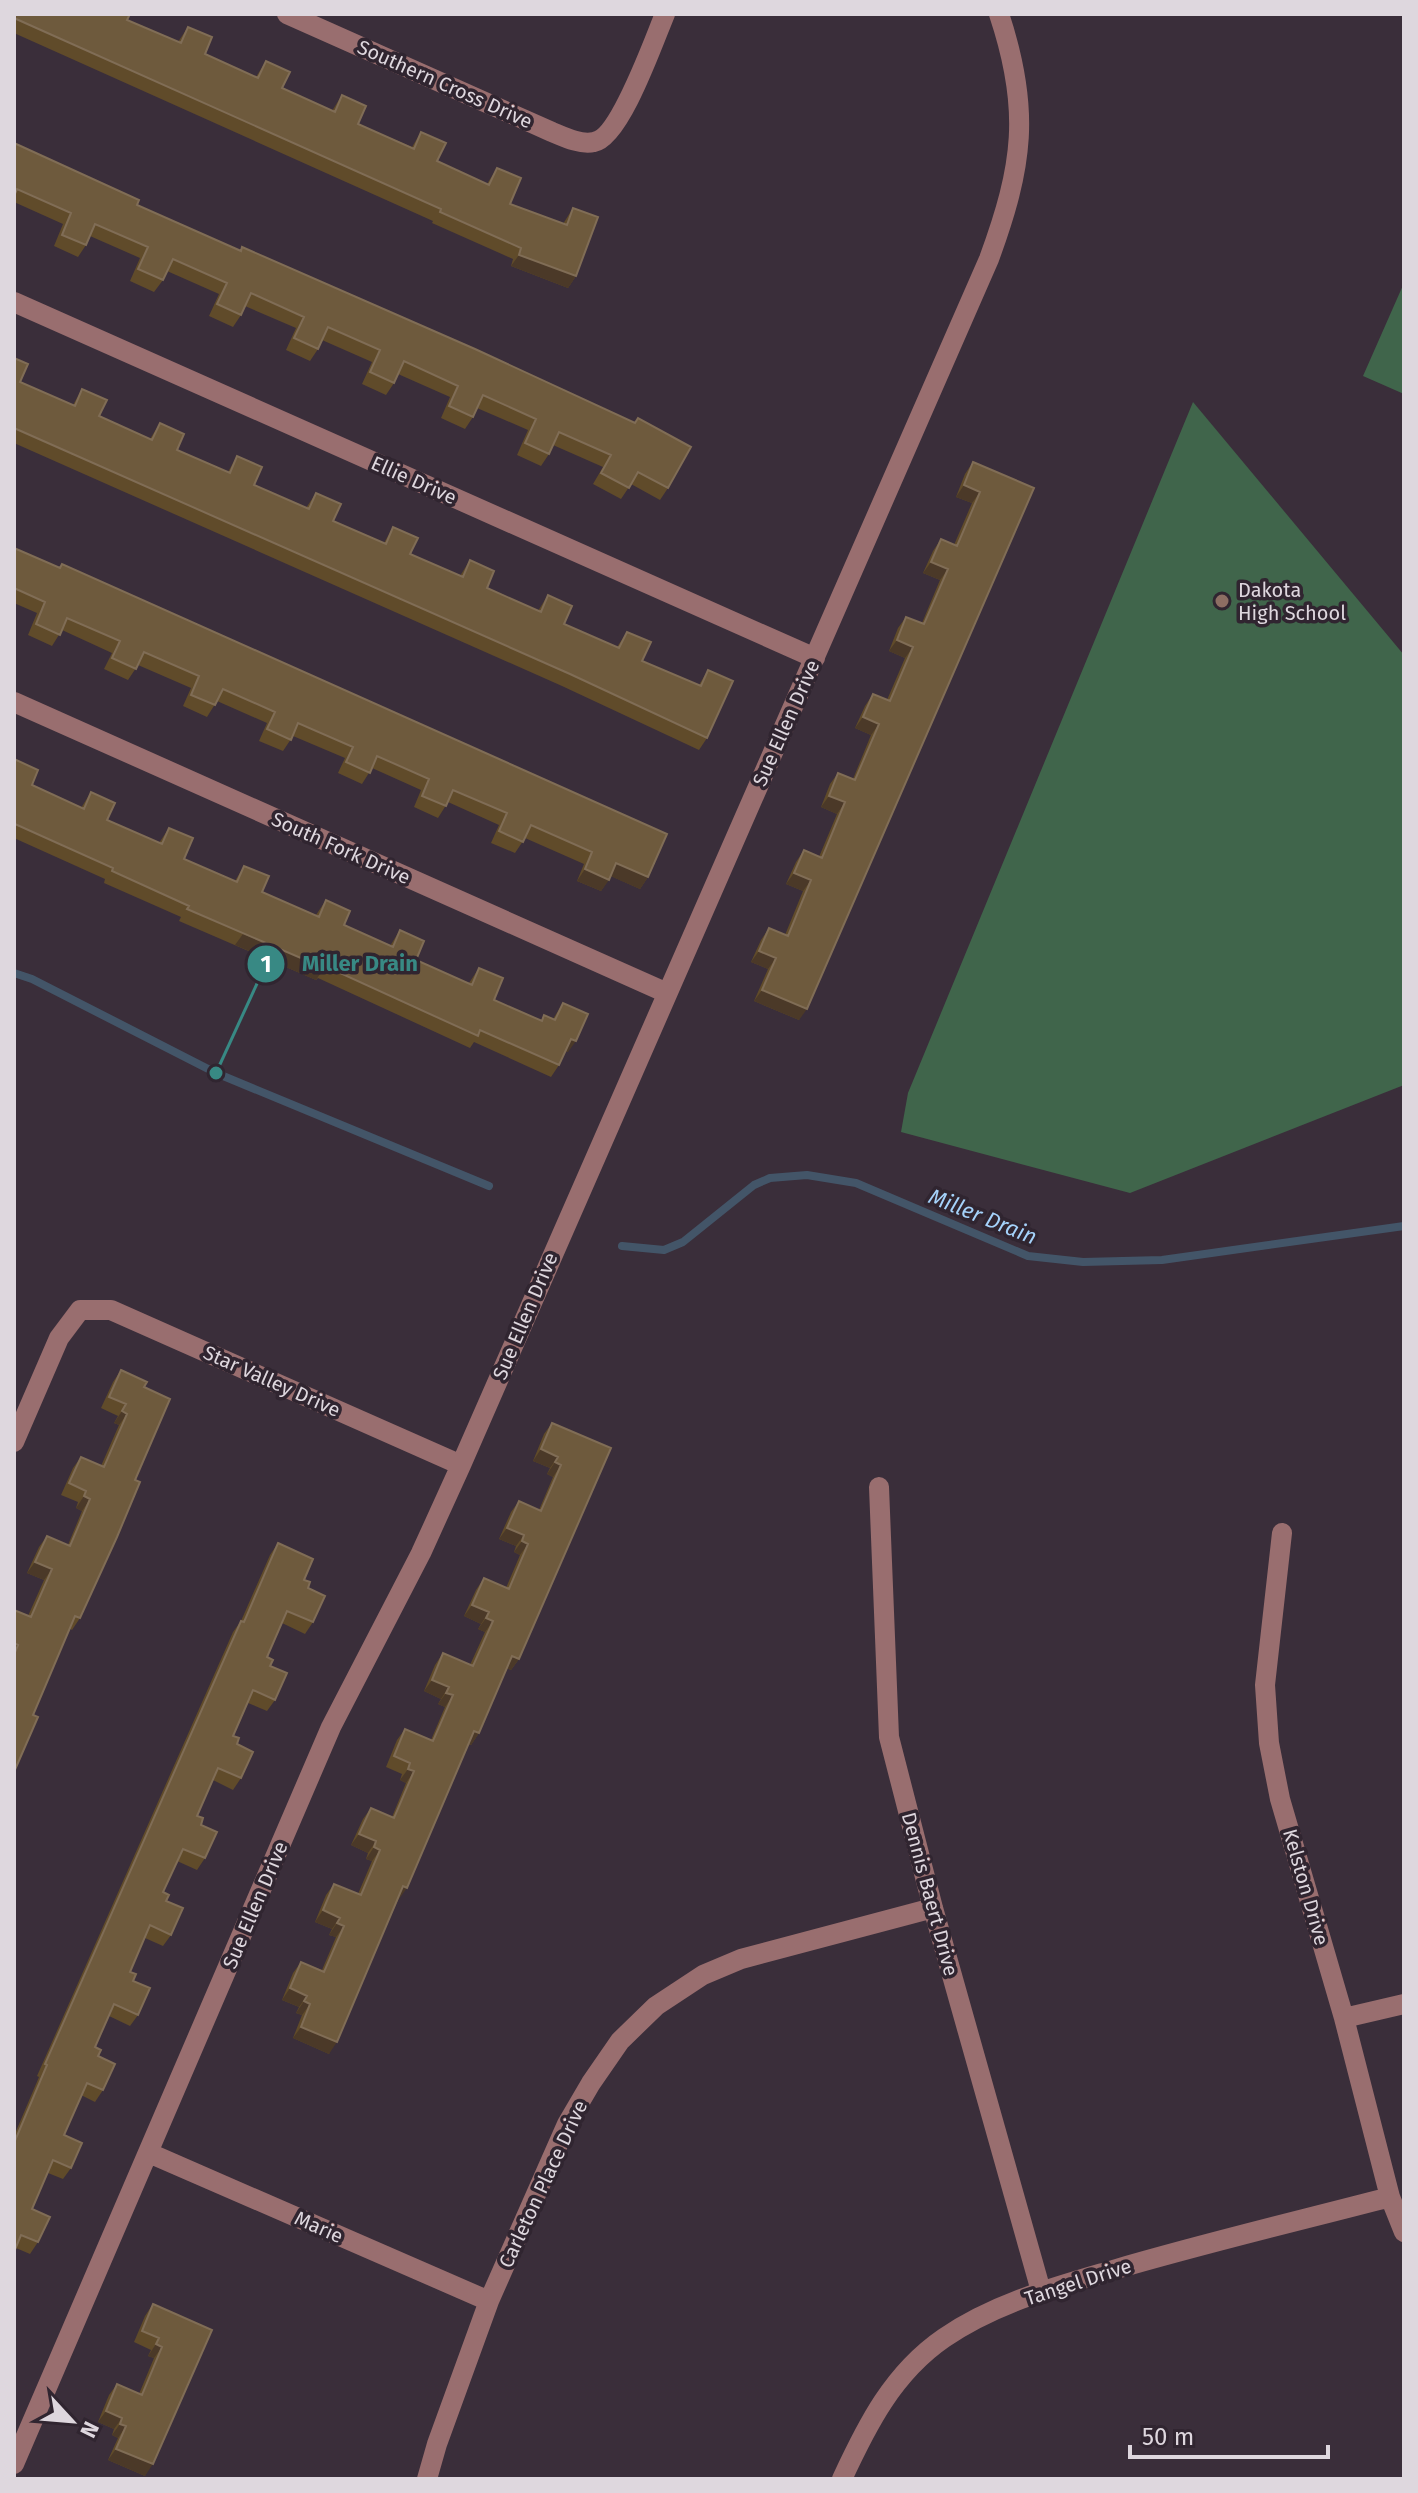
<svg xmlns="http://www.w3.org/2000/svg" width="1418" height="2493" font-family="'Fira Sans',sans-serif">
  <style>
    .green { fill: #40654b }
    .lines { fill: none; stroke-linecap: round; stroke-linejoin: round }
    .stream { stroke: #435568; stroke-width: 8 }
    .minor { stroke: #996e6f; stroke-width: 20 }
    .wall { fill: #604b2a }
    .shaded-wall { fill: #4b3928 }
    .building { fill: #6e5a3d; stroke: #806d56; stroke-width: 2 }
    .education-dot { fill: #8d6e63; stroke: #302530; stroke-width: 3 }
    .labels { text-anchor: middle; stroke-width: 7; stroke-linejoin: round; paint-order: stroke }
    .street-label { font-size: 20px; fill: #ded7de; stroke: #302530 }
    .poi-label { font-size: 20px; fill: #ded7de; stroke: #302530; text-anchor: start }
    .water-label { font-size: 22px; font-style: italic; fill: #a5d2fa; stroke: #302530 }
    .leader { fill: none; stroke: #388984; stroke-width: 3 }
    .callout-dot { fill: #388984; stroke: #302530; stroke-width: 3 }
    .mark-label { font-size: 24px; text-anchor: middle; font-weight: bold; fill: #fff }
    .callout-label { font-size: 22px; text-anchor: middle; font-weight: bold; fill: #388984; stroke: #302530; stroke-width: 7; stroke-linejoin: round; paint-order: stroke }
  </style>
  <rect width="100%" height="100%" fill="#3a2e3a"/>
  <path class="green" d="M1404,283V394L1363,376Z
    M1193,402L1404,655V1085L1130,1193L901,1132L908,1093Z"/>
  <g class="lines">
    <path class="stream" d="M14,973L32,979L216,1073L489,1186
      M622,1246L664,1250L683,1242L754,1185L770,1178L807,1175L856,1183L1028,1256L1083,1262L1162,1260L1404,1226"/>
    <path class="minor" d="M287,14L552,132C564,137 580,145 594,142C620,138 654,40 665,14
      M14,302L815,658
      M14,702L667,993
      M14,1442L59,1338L80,1310H111L461,1465
      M879,1487L889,1737L933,1908L1041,2291
      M1282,1533L1265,1685L1269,1743L1280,1799L1344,2018L1390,2197L1404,2232
      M1344,2018L1404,2004
      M149,2153L489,2301
      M14,2464L331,1727L421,1553L461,1465L989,259C1023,166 1031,110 999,14
      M427,2479L437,2444L489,2301L567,2124L591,2083L620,2041L656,2006L703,1975L741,1959L933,1908
      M842,2479C867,2425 893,2373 944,2338C995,2303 1055,2287 1113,2270C1205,2243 1298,2221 1390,2197"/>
  </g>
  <path class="wall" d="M14,14L127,20L178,42L188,27L205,54L256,77L266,61L282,88L332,111L342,95L358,124L412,147L421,132L437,161L487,184L497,168L510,204L563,224L573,208L576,276L568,288L511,266L513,259L432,223L433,221L14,33Z
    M14,143L137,205L240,251L242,247L668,488L660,500L631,484L621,499L593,484L603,467L553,445L549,454L541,466L517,455L528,430L477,408L473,417L465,429L441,418L450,397L398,374L394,383L386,395L362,384L372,362L322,340L318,349L310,361L286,350L296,328L245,306L241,315L233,327L209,316L219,294L167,271L163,280L154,292L130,281L140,258L90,236L86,245L78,257L54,246L63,224L14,202Z
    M14,358L20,382L73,405L82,389L99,416L150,439L160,423L177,450L228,472L237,456L254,485L306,508L316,493L333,521L384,543L393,527L410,554L460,576L470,560L487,588L538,611L548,595L564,624L617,647L627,632L642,661L699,685L708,670L707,738L699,750L562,686L14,443Z
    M973,462L1034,488L799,1020L754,1001L768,969L751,962L761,940L769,928L785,935L803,891L786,884L796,862L804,850L819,857L837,814L821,807L830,784L838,773L853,779L871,735L855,728L865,706L873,694L887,700L905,658L889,651L898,628L906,617L922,623L940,580L923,573L933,551L941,539L954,545L972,503L956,497L965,474Z
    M14,548L59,568L62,564L648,877L640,889L611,876L601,891L577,881L584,864L525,838L515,853L491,843L499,825L448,802L438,818L414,807L421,790L372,768L362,784L338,773L345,758L293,736L283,751L259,741L267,723L217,701L207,717L183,706L191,688L138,665L128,680L104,669L112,653L62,630L52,646L28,635L37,613L14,603Z
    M14,759L32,785L81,808L91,792L107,820L159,843L169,828L184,859L235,881L244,866L262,892L316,915L326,900L344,925L390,946L400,930L416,960L469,983L479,968L494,1000L541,1020L544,1015L553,1019L563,1003L568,1052L566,1051L559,1065L551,1077L474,1042L470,1048L318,978L316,980L179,921L181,917L104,883L105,879L14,838Z
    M121,1370L144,1387L135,1480L80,1618L72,1630L69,1628L33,1715L38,1717L14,1772V1610L28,1616L44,1580L27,1573L39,1547L47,1536L68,1545L82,1511L76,1508L78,1502L61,1495L73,1468L81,1457L101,1466L119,1425L114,1423L118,1416L101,1408L113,1382Z
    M552,1423L611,1448L519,1659L511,1670L507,1668L479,1733L471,1745L468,1744L329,2054L293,2038L302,2015L296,2013L299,2007L282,2000L293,1973L301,1962L322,1970L336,1937L329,1935L332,1929L315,1922L326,1895L334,1884L358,1894L372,1861L366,1859L368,1853L351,1845L363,1819L371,1808L392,1817L406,1783L400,1780L402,1774L386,1767L397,1740L405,1729L431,1740L445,1707L438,1704L441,1699L424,1691L435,1665L443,1653L470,1665L485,1632L478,1629L481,1624L464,1616L476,1590L484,1578L506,1588L520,1555L514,1552L516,1546L499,1539L511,1512L519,1501L539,1510L553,1477L547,1474L550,1468L533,1461L544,1434Z
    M278,1543L304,1580L308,1588L313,1622L305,1634L282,1623L267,1657L270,1666L275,1700L267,1711L248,1703L233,1736L237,1744L241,1778L233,1790L213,1780L197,1816L201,1825L205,1858L197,1870L177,1861L163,1892L166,1901L171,1935L163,1946L145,1938L130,1972L133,1981L138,2015L130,2026L109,2016L95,2047L98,2056L103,2090L95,2102L81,2095L64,2135L71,2168L63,2179L48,2173L32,2209L38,2242L30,2254L16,2248L14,2252V2136L39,2077L37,2076L233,1632L241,1621L270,1555Z
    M153,2304L212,2330L145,2476L108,2460L118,2438L112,2435L114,2429L98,2422L109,2395L117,2384L139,2394L154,2358L148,2356L151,2350L134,2342L145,2316Z"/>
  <path class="shaded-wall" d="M519,255L576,276L568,288L511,266Z
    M964,485L980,492L972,503L956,497Z
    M931,562L948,569L940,580L923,573Z
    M897,640L913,647L905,658L889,651Z
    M863,717L879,724L871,735L855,728Z
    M829,796L845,802L837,814L821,807Z
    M616,863L648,877L640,889L608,875Z
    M585,869L609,880L601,891L577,881Z
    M794,873L811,880L803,891L786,884Z
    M243,934L324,968L316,980L235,945Z
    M759,951L776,958L768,969L751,962Z
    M762,990L807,1009L799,1020L754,1001Z
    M571,1039L576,1041L568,1052L563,1050Z
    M122,1411L127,1414L119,1425L114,1423Z
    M541,1449L558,1457L550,1468L533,1461Z
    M555,1462L561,1465L553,1477L547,1474Z
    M84,1496L90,1499L82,1511L76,1508Z
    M507,1528L524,1535L516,1546L499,1539Z
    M522,1541L528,1544L520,1555L514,1552Z
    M35,1562L52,1569L44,1580L27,1573Z
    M472,1605L489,1612L481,1624L464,1616Z
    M486,1618L493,1621L485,1632L478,1629Z
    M512,1656L519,1659L511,1670L504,1667Z
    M432,1680L449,1687L441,1699L424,1691Z
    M446,1693L453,1695L445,1707L438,1704Z
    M474,1731L479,1733L471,1745L466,1743Z
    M408,1769L414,1771L406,1783L400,1780Z
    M359,1834L376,1841L368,1853L351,1845Z
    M374,1847L380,1850L372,1861L366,1859Z
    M403,1886L407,1888L399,1899L395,1898Z
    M323,1910L340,1918L332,1929L315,1922Z
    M337,1923L344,1926L336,1937L329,1935Z
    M290,1988L307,1996L299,2007L282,2000Z
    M304,2001L310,2004L302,2015L296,2013Z
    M301,2027L337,2042L329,2054L293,2038Z
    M156,2344L162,2347L154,2358L148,2356Z
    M106,2411L122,2418L114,2429L98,2422Z
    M120,2424L126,2426L118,2438L112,2435Z
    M116,2449L153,2464L145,2476L108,2460Z"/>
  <path class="building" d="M14,14H130L127,20L181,43L188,27L212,37L205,54L258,78L266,61L290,72L282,88L335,112L342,95L366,106L358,124L414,149L421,132L446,143L437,161L489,185L497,168L521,178L510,204L567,225L573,208L598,217L576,276L519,255L521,248L440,212L441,209L14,18Z
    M14,143L139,200L137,205L241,251L242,247L475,349L635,423L638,418L691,447L668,488L638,472L629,488L601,473L611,455L559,432L549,454L525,443L536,419L483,395L473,417L449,406L458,386L404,361L394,383L370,372L380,350L328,327L318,349L294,338L304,317L251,293L241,315L217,304L227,283L173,259L163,280L138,269L148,247L95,224L86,245L62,235L71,213L17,189L14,196Z
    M14,358L28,364L20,382L75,406L82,389L107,400L99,416L152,440L160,423L184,434L177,450L230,473L237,456L262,467L254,485L309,509L316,493L341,504L333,521L386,544L393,527L418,538L410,554L463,577L470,560L494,571L487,588L541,612L548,595L572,606L564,624L619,648L627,632L651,642L642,661L701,686L708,670L733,681L707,738L570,674L14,428Z
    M973,462L1034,488L807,1009L762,990L776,958L759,951L769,928L788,936L811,880L794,873L804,850L822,858L845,802L829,796L838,773L855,780L879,724L863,717L873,694L890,701L913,647L897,640L906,617L924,624L948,569L931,562L941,539L957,546L980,492L964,485Z
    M14,548L60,568L62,564L667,834L648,877L616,863L609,880L585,869L592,852L531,825L523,842L499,831L507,813L453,790L446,806L422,796L429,779L377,756L370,773L346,762L353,747L298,723L291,740L267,729L275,712L223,689L215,705L191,695L199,676L144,652L136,669L112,658L120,641L67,618L60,635L36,624L45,602L14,588Z
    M14,759L38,770L32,785L84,809L91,792L115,803L107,820L162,844L169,828L193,838L184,859L237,882L244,866L269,876L262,892L319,917L326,900L350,911L344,925L393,947L400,930L424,941L416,960L472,985L479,968L503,978L494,1000L542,1021L544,1015L555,1020L563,1003L588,1014L576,1041L571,1039L559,1065L480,1030L478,1036L325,966L324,968L187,909L189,906L112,871L113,868L15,824L14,825Z
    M121,1370L147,1382L144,1387L170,1399L135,1480L140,1482L117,1537L80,1618L75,1616L33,1715L38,1717L14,1772V1655L18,1645L14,1643V1610L31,1617L52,1569L35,1562L47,1536L70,1546L90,1499L84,1496L86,1491L69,1483L81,1457L104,1467L127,1414L122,1411L126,1404L109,1397Z
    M552,1423L611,1448L519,1659L512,1656L479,1733L474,1731L407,1888L403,1886L337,2042L301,2027L310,2004L304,2001L307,1996L290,1988L301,1962L324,1972L344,1926L337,1923L340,1918L323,1910L334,1884L361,1895L380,1850L374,1847L376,1841L359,1834L371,1808L394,1818L414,1771L408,1769L410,1763L394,1756L405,1729L433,1741L453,1695L446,1693L449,1687L432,1680L443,1653L473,1666L493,1621L486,1618L489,1612L472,1605L484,1578L509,1589L528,1544L522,1541L524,1535L507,1528L519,1501L541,1511L561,1465L555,1462L558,1457L541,1449Z
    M278,1543L313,1559L304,1580L310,1582L308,1588L325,1596L313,1622L287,1611L267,1657L273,1660L270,1666L287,1673L275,1700L253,1690L233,1736L239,1738L237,1744L253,1752L241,1778L218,1768L197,1816L203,1818L201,1825L217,1832L205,1858L183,1849L163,1892L169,1895L166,1901L183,1908L171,1935L150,1925L130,1972L136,1974L133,1981L150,1988L138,2015L114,2004L95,2047L101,2050L98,2056L115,2064L103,2090L87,2083L64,2135L82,2143L71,2168L53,2160L32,2209L50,2217L38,2242L21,2235L14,2252V2143L47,2065L45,2064L241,1621L244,1622Z
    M153,2304L212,2330L153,2464L116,2449L126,2426L120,2424L122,2418L106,2411L117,2384L142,2395L162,2347L156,2344L159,2338L142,2331Z"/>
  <circle class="education-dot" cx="1222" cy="601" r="8"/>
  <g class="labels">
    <g class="street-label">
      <text transform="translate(445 84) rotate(24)" y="7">Southern Cross Drive</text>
      <text transform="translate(414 480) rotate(24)" y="7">Ellie Drive</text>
      <text transform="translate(786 723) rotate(-66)" y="7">Sue Ellen Drive</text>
      <text transform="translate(341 848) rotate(24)" y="7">South Fork Drive</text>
      <text transform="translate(525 1316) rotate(-67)" y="7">Sue Ellen Drive</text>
      <text transform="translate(272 1381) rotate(24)" y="7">Star Valley Drive</text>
      <text transform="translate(1306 1887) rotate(74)" y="7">Kelston Drive</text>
      <text transform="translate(930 1894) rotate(75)" y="7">Dennis Baert Drive</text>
      <text transform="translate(255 1905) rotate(-67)" y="7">Sue Ellen Drive</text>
      <text transform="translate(543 2184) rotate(-65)" y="7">Carleton Place Drive</text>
      <text transform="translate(319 2227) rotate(24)" y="7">Marie</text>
      <text transform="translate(1078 2282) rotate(-18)" y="7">Tangel Drive</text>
    </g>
    <g class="poi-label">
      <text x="1238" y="597">Dakota<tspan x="1238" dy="23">High School</tspan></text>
    </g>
    <g class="water-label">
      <text transform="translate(983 1216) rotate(22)" y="8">Miller Drain</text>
    </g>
  </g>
  <path class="leader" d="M216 1073L266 964"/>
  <g class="callout-dot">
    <circle cx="216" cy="1073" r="8"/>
    <circle cx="266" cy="964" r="20"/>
  </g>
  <g class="mark-label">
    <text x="266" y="972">1</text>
  </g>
  <g class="callout-label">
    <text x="360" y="971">Miller Drain</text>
  </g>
  <rect width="1418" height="2493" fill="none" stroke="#ded7de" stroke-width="32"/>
  <g transform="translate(72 2421) rotate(116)" stroke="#302530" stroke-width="6" paint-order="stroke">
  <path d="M0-6L14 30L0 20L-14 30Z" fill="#ded7de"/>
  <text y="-12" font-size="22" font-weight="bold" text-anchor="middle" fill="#ded7de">N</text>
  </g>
  <path d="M1130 2445v12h198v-12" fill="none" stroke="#ded7de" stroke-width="4"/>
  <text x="1142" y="2445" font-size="24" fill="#ded7de" stroke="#302530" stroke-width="6" paint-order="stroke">50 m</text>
</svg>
